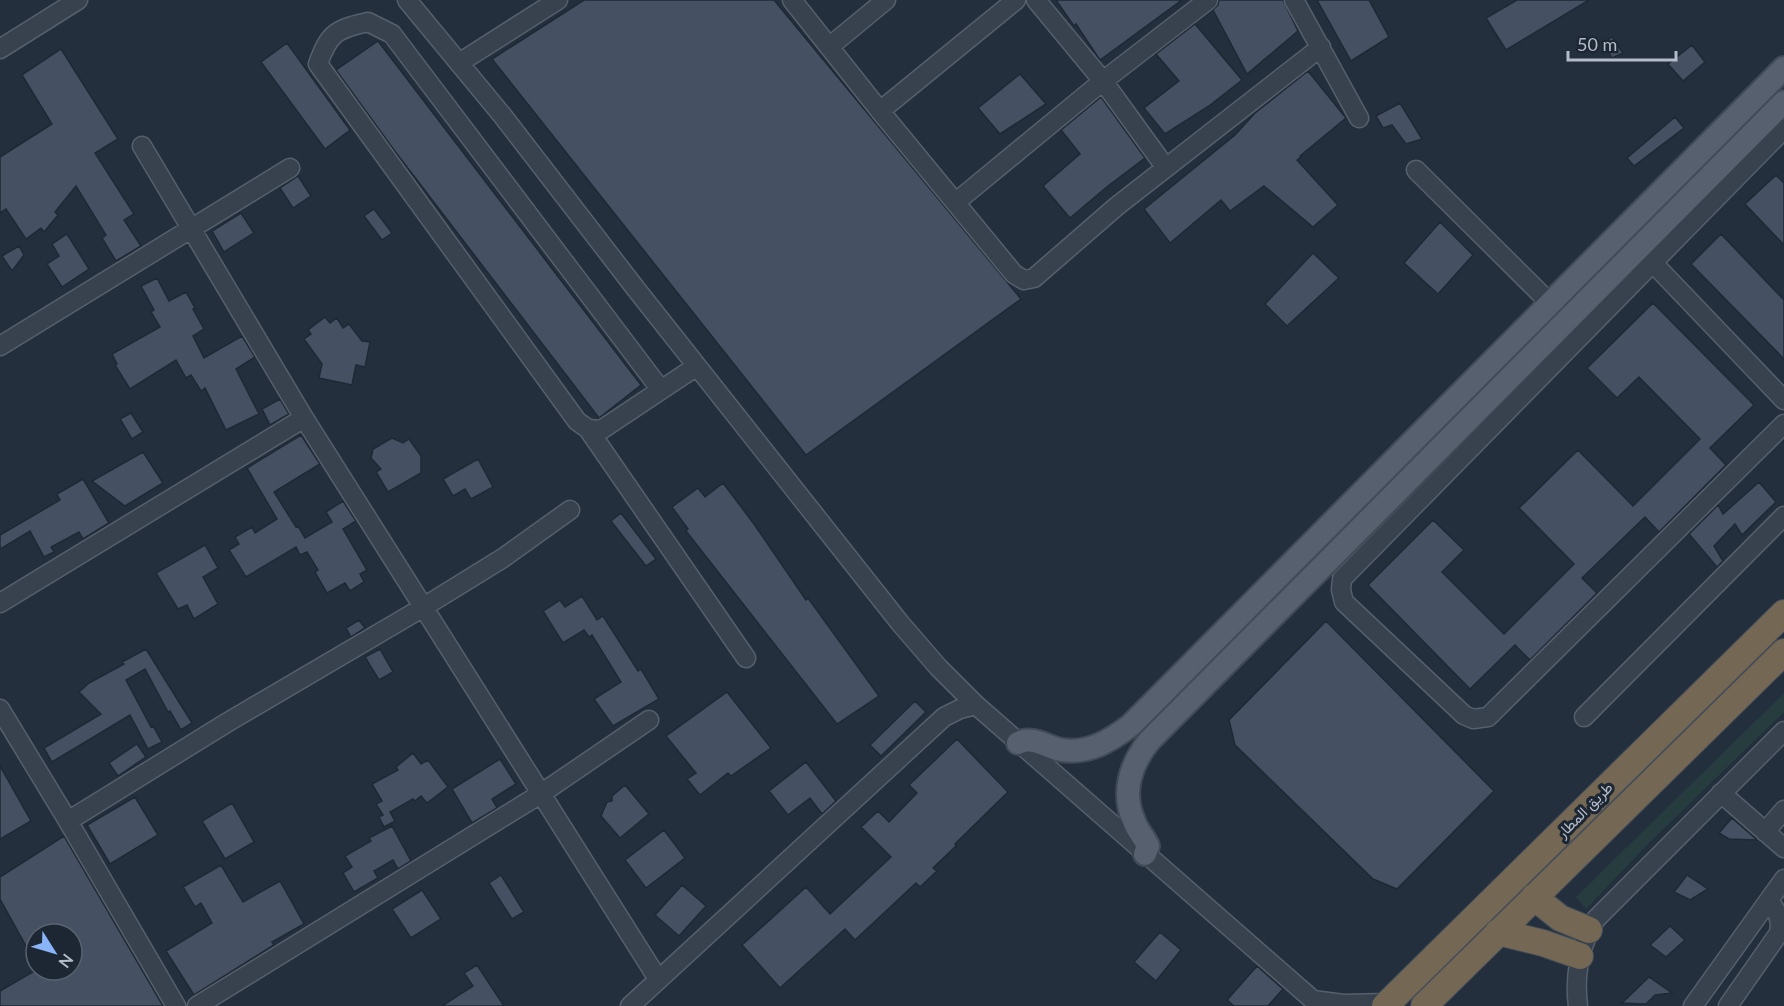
<svg xmlns="http://www.w3.org/2000/svg" width="1784" height="1006" font-family="Lato,Vazirmatn,sans-serif">
  <style>
    .green { fill: #263c3f }
    .building { fill: #455162; stroke: #1f2835; stroke-width: 1.5 }
    .lines { fill: none; stroke-linecap: round; stroke-linejoin: round }
    .minor-casing { stroke: #565f6c; stroke-width: 21 }
    .major-casing { stroke: #414a57; stroke-width: 26 }
    .highway-casing { stroke: #434c59; stroke-width: 28 }
    .minor { stroke: #38414e; stroke-width: 18 }
    .major { stroke: #56606e; stroke-width: 22 }
    .highway { stroke: #746855; stroke-width: 26 }
    .labels { text-anchor: middle; stroke-width: 6; stroke-linejoin: round; paint-order: stroke }
    .street-label { font-size: 15px; fill: #b4bcc9; stroke: #1d2633 }
  </style>
  <rect width="100%" height="100%" fill="#242f3e"/>
  <path class="green" d="M1784,693V712L1649,843L1586,909L1576,897Z"/>
  <path class="building" d="M584,0H774L1021,299L806,455L492,59Z
    M1056,0H1182L1100,60L1076,24L1074,26Z
    M1219,0H1283L1298,31L1247,74L1213,10L1218,5Z
    M1317,0H1369L1389,37L1351,61Z
    M1517,0H1589L1506,50L1486,18Z
    M1195,24L1242,80L1209,106L1165,134L1144,108L1179,81L1156,54Z
    M1612,37L1623,53L1612,58L1603,43Z
    M378,41L641,385L599,418L394,150L336,70Z
    M287,43L350,130L325,149L261,62Z
    M1692,45L1705,62L1683,81L1668,64Z
    M61,49L118,139L95,153L134,214L124,220L141,246L116,261L102,238L106,235L76,186L55,212L58,215L44,232L41,228L26,239L6,209L0,213V157L52,124L22,75Z
    M1308,71L1346,118L1300,156L1301,157L1297,160L1338,205L1313,227L1264,186L1230,211L1221,200L1170,243L1144,209L1235,135L1255,113Z
    M1020,74L1046,104L1000,134L978,108Z
    M1101,97L1145,158L1108,186L1070,218L1043,186L1080,154L1061,130Z
    M1400,103L1422,139L1406,144L1392,125L1383,128L1376,116Z
    M1675,117L1684,128L1634,166L1627,158Z
    M1776,175L1784,183V245L1745,204Z
    M298,176L311,196L293,208L280,188Z
    M374,209L392,233L382,240L364,216Z
    M241,213L254,233L224,252L212,231Z
    M1440,222L1473,255L1438,294L1404,263Z
    M67,234L89,269L62,287L47,264L59,256L52,244Z
    M1721,234L1784,300V359L1691,264Z
    M19,246L24,255L12,271L2,256Z
    M1313,253L1339,278L1287,326L1265,304Z
    M157,278L169,301L186,292L195,308L193,309L204,329L193,336L204,358L242,336L255,357L236,369L259,414L226,430L205,388L201,391L191,375L186,378L176,360L130,389L115,365L117,364L112,354L160,327L151,312L154,310L141,286Z
    M1653,303L1754,405L1710,448L1726,465L1659,532L1645,517L1582,578L1597,593L1530,660L1515,645L1470,689L1368,585L1433,520L1464,550L1442,572L1504,634L1574,564L1519,508L1578,450L1633,506L1700,439L1639,377L1617,398L1587,368Z
    M325,317L330,323L337,318L343,328L349,324L362,341L370,342L365,367L356,365L352,385L319,378L322,364L304,339L311,334L308,330Z
    M280,399L289,414L270,425L262,409Z
    M131,413L143,432L132,439L120,419Z
    M301,435L320,464L274,492L296,527L298,526L305,538L332,522L326,512L343,501L356,521L343,529L367,570L360,574L364,582L350,591L345,583L327,593L315,572L318,570L307,552L300,555L296,547L246,577L229,550L239,544L235,537L252,527L255,533L277,519L247,468Z
    M392,438L403,443L409,439L421,456V473L388,492L376,472L381,469L371,458L373,449Z
    M143,452L163,483L125,506L92,481Z
    M478,459L493,487L471,499L465,489L453,496L443,479Z
    M83,479L109,523L83,539L79,532L51,547L54,552L44,557L30,531L0,549V535L60,500L57,494Z
    M1759,482L1776,502L1742,535L1735,524L1714,546L1723,561L1717,567L1689,534L1718,505L1723,514Z
    M723,483L754,524L806,600L808,598L879,696L837,724L686,531L688,529L672,507L698,488L705,497Z
    M621,513L656,559L646,566L611,521Z
    M205,545L218,568L203,577L218,604L194,619L187,605L178,609L156,573Z
    M582,596L597,620L603,616L638,671L641,669L659,699L613,726L594,699L621,682L592,635L589,637L584,630L563,643L543,611L560,600L565,607Z
    M359,620L365,628L351,637L346,628Z
    M1326,621L1494,791L1397,889L1373,879L1235,745L1229,720Z
    M146,649L192,723L181,730L170,711L168,712L145,669L126,680L151,727L153,726L162,742L148,749L130,715L52,762L44,748L101,714L79,692L89,683L124,664L122,662Z
    M380,649L393,672L379,680L365,657Z
    M727,692L771,748L731,776L728,773L700,795L687,779L696,773L666,736Z
    M915,701L926,712L881,756L870,745Z
    M957,739L1008,792L955,844L956,846L933,868L937,871L920,887L916,883L855,940L845,929L780,988L742,945L806,887L830,914L891,857L861,827L878,811L889,822L917,793L909,785Z
    M137,744L146,757L118,776L109,763Z
    M413,753L421,764L428,760L448,787L427,803L421,796L415,801L413,799L390,812L395,821L384,827L379,817L383,815L376,804L382,801L372,784L398,770L396,767Z
    M500,759L516,784L492,799L497,808L472,823L452,789Z
    M806,762L836,801L822,814L810,798L788,815L769,791Z
    M0,766L31,821L0,839Z
    M625,785L649,814L620,838L601,816L607,802L612,801V796Z
    M135,797L158,835L110,864L87,825Z
    M232,803L254,842L225,859L202,821Z
    M1732,818L1756,839L1757,840L1729,839L1719,833Z
    M392,826L411,861L398,869L393,860L374,871L378,878L354,892L343,873L352,867L345,856L371,841L369,838Z
    M664,830L685,858L646,888L625,860Z
    M64,836L163,1006H0V991L36,970H72V934H36V964L0,899V877Z
    M221,865L243,902L280,881L304,924L272,942L274,945L194,995L166,951L212,923L201,903L195,907L183,887Z
    M501,875L524,912L512,919L489,883Z
    M1687,875L1708,889L1690,900L1674,892Z
    M682,885L706,906L679,936L655,915Z
    M422,890L441,919L411,938L392,909Z
    M1670,926L1685,940L1666,957L1650,945Z
    M1160,932L1181,950L1156,981L1134,962Z
    M477,965L504,1006H442L473,986L464,973Z
    M1257,966L1283,989L1268,1006H1234L1227,1000Z
    M1649,977L1672,993L1655,995L1646,1004L1622,1003Z"/>
  <g class="lines">
    <defs>
      <path id="minor" d="M407,0L502,115L636,289L900,623L938,667L976,705L1313,1000L1316,1006
        M792,0L880,111L1016,0
        M1036,0L1103,81L1166,168
        M1294,0L1359,118
        M829,47L886,0
        M0,49L78,0
        M459,63L558,0
        M880,111L1014,274L1024,280L1034,278L1117,206L1321,47
        M1784,129L1342,579L1341,590L1344,602L1464,715L1473,719L1488,717L1784,424
        M142,146L304,418L658,979
        M1416,170L1550,303
        M956,202L1103,81L1208,0
        M1653,263L1784,400
        M0,346L290,168
        M661,390L392,34L368,22C336,29 329,33 318,64L577,421L588,429L601,430L697,366
        M588,429L746,658
        M0,603L304,418
        M0,709L68,821L176,1006
        M1584,717L1784,516
        M1721,793L1784,848
        M68,821L228,722L422,608L503,558L570,510
        M1765,832L1784,810
        M1313,1000L1343,1004L1389,1003
        M197,1006L542,793L649,720
        M630,1006L944,717L960,709L976,705
        M1578,1006C1574,976 1580,945 1596,919L1784,731
        M1693,1006L1784,879
        M1728,1006L1779,933C1782,919 1777,912 1769,900"/>
      <path id="major" d="M1018,743C1034,735 1047,748 1062,750C1089,754 1110,741 1131,725L1784,68
        M1145,854L1148,846C1144,837 1137,830 1134,821C1121,792 1131,763 1150,740L1784,102"/>
      <path id="highway" d="M1534,897L1560,918L1589,930
        M1498,932L1543,943L1580,956
        M1385,1006L1784,613
        M1424,1006L1784,652"/>
    </defs>
    <use href="#minor" class="minor-casing"/>
    <use href="#major" class="major-casing"/>
    <use href="#highway" class="highway-casing"/>
    <use href="#minor" class="minor"/>
    <use href="#major" class="major"/>
    <use href="#highway" class="highway"/>
  </g>
  <g class="labels">
    <g class="street-label">
      <text transform="translate(1585 810) rotate(-45)" y="5">طريق المطار</text>
    </g>
  </g>
  <g transform="translate(54 952) rotate(127)"><circle r="28" fill="#1d2633" stroke="#59626f" stroke-width="1.5"/>
  <path d="M0-4.5L10 22L0 15L-10 22Z" fill="#8ab4f8"/>
  <text y="-9" font-size="16" font-weight="bold" text-anchor="middle" fill="#b4bcc9">N</text>
  </g>
  <path d="M1568 51v9h108v-9" fill="none" stroke="#b4bcc9" stroke-width="3"/>
  <text x="1577" y="51" font-size="18" fill="#b4bcc9" stroke="#1d2633" stroke-width="4.5" paint-order="stroke">50 m</text>
</svg>
